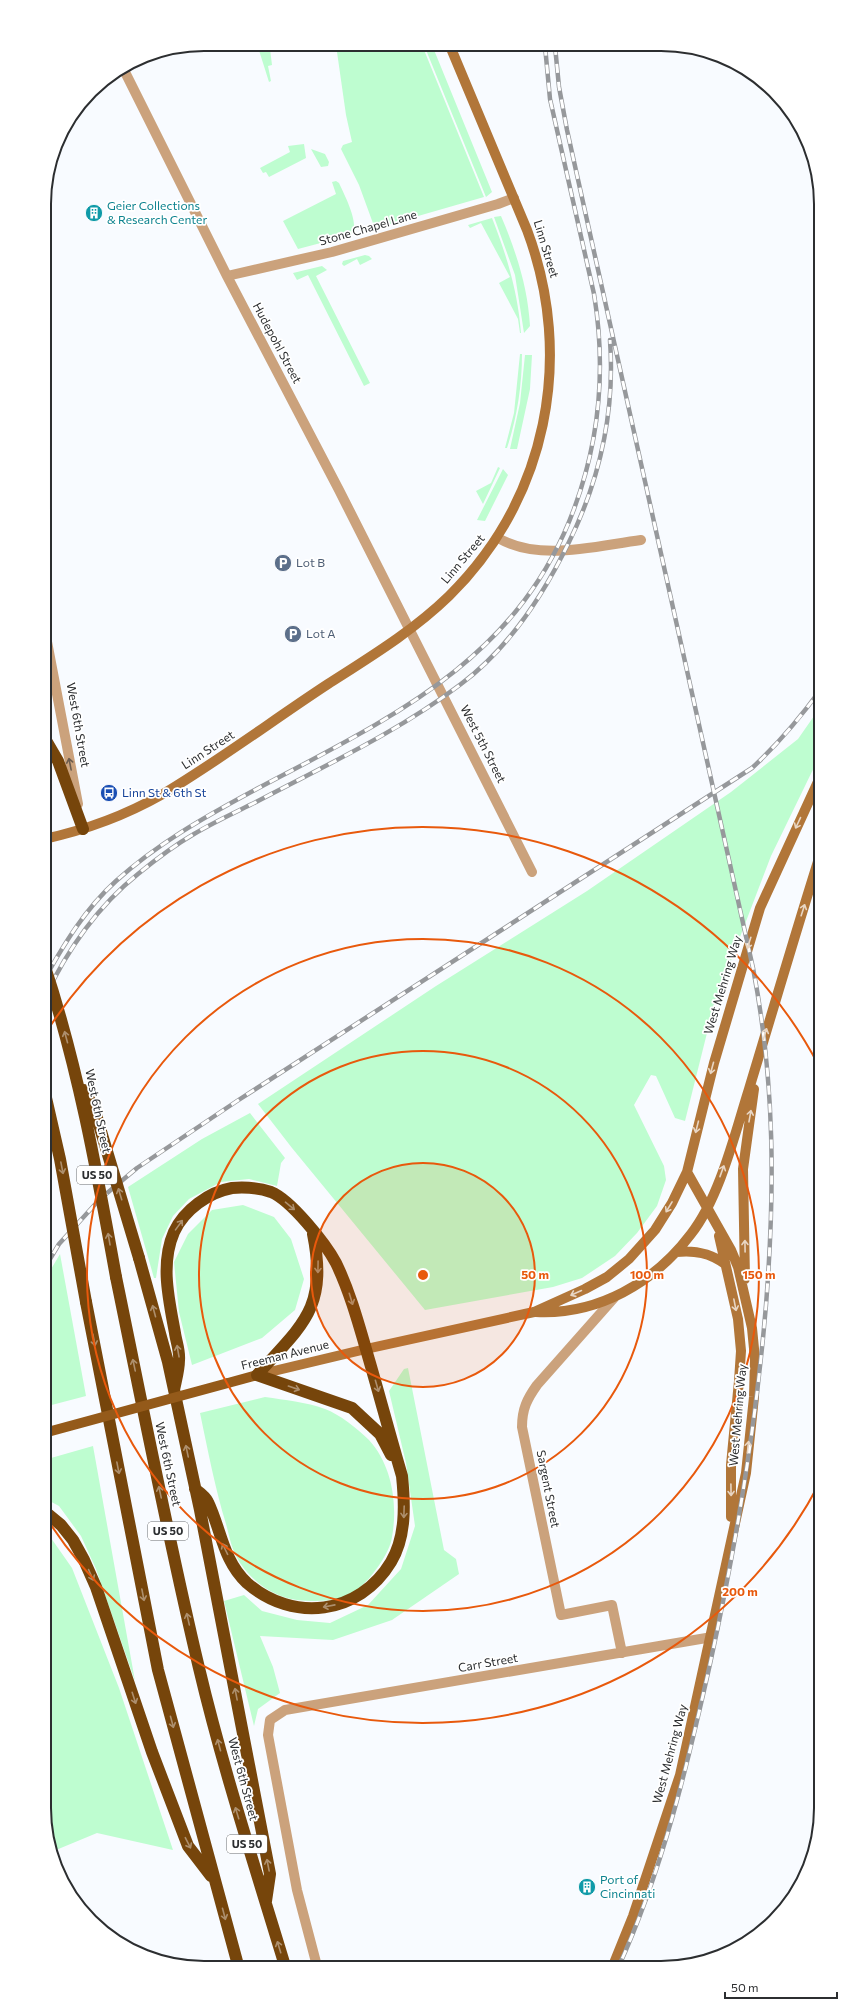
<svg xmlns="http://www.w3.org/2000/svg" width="865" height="2012" font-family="Commissioner,sans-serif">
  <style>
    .green { fill: #befdd0 }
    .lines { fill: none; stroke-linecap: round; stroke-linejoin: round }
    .street { stroke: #cba27c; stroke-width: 10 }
    .secondary { stroke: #b17639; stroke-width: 10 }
    .primary { stroke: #945a1a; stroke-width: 10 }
    .highway { stroke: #76450b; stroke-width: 12 }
    .rail-casing { stroke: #96989b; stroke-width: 4.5 }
    .rail { stroke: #fff; stroke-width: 3; stroke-dasharray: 9; stroke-linecap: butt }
    .primary-bridge { stroke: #945a1a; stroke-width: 10 }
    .highway-bridge { stroke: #76450b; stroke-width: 12 }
    .oneway { stroke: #6c5c4e }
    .oneway2 { stroke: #e8d6c4 }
    .oneway3 { stroke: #ad8f6d }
    .ring { fill: none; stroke: #e8590c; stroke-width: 2 }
    .labels { text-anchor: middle; stroke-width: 3.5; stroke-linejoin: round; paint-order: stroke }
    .shield { fill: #fff; stroke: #6b6d6e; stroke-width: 1 }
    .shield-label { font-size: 11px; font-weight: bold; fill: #2c2e30 }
    .culture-label { font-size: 12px; fill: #0d838f; stroke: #fff; text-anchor: start }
    .street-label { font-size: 12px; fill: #2c2e30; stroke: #fff }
    .service-label { font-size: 12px; fill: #4e5e75; stroke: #fff; text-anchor: start }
    .transit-label { font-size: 12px; fill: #164399; stroke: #fff; text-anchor: start }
    .rim { fill: none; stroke: #2c2e30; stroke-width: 2 }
    .centre { fill: #e8590c; stroke: #fff; stroke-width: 2 }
    .ring-label { font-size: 12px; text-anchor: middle; font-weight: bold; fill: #e8590c; stroke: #fff; stroke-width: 3.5; stroke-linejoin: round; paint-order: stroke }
  </style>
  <rect width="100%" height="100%" fill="#f8fbff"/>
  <path class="green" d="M257,44H273L274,48L270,49L272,65L268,66L271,81L269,82Z
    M336,45H422L484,197L380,227L374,226L359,185L341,149L343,145L352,142L346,115Z
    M424,45H432L492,192L486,197Z
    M304,144L306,158L269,177L266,172L263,173L260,168L290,152L288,146Z
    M311,149L325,154L329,162L328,166L321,167Z
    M336,181L339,183C344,194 361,226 351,235L298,249L283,221L336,194L332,182Z
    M501,216C516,251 528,288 530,326L524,333L515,275L494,217Z
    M492,218C507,256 518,293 521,333H520L518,319L499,283L510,277L481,223L470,228L468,225Z
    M365,255L369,256L372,259L360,265L357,259L344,266L342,264L343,261Z
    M322,266L327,270L316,276L370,383L364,386L308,275L297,280L293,273Z
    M520,354H522C522,386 517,418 507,448H505L514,413Z
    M525,355H532L530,389L517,449H510L520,403Z
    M498,467L500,468L483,504L476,491L491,483Z
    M503,469L508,475L485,521L477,520Z
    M821,706V753L771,856L714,1005L685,1121L675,1118L656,1076L651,1075L634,1105L664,1166L666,1180L657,1206L637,1233L615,1256L582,1278L553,1287L425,1310L292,1148L258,1104L436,986L587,891L731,792L798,739Z
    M250,1113L285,1158L281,1163L277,1186L249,1179L221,1182L189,1199L173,1216L162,1239L156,1278H154L128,1187L202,1139Z
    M243,1205L274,1217L291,1239L304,1279L295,1310L262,1338L192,1365L179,1312L174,1262L188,1234L212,1210Z
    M60,1254L86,1396L44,1407V1281Z
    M408,1368L444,1550L456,1559L459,1574L392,1620L333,1640L260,1636L273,1667L280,1693L258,1709L254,1726L224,1601L244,1595L262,1611L297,1620L330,1623L368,1605L401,1569L415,1526L406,1463L389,1391L404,1369Z
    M265,1397C285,1400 306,1402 325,1409C339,1414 358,1429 369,1440C392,1465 398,1504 392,1537C390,1553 371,1579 358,1589C342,1602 317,1602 297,1600C272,1597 248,1579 236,1556C231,1547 229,1534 226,1524C215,1488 208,1451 200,1413Z
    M93,1446L135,1681L96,1569L81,1536L59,1506L44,1498V1460Z
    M44,1528L72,1568L119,1688L173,1850L97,1833L56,1850L44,1785Z"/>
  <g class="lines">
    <path class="street" d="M123,68L227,276L339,490L532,872
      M227,276L332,252L498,204L514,198
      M498,538C540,562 595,546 641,540
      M44,626L78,804
      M614,1298L537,1385C527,1399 522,1409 522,1427L561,1615L612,1605L622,1653
      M317,1966L297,1890L268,1735L270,1720L285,1710L712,1637"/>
    <path class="secondary" d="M44,839C86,830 126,815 163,794C220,760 273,720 328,684C370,657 413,631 449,596C547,499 575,358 527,230L450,46
      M719,1236L738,1319L741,1351L739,1381L731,1465V1517
      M676,1252C695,1250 710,1253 725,1264
      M745,1279L743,1169L754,1089
      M536,1312C598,1315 654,1283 691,1234C720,1197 735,1133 749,1089C773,1010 796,931 821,852
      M257,1375L366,1349L534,1312L585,1289L607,1277L629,1259L655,1230L672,1203L687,1172L714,1063L760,908L821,775
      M612,1968L633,1916L680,1775L746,1473L754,1397L755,1359L752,1328L738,1267L731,1250L687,1172"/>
    <path class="primary" d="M228,1383L257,1375"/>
    <path class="highway" d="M44,737L58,761L83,829
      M313,1234C328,1308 303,1324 257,1375L352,1408L380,1434L391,1455
      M139,1258L168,1362L200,1510L270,1874L266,1901
      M116,1277C143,1408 168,1538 199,1668C223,1769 255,1867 285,1966
      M86,1302L158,1670L238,1965
      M174,1390C176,1380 179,1370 179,1360C180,1351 176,1341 175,1333C169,1300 160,1264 174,1232C184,1210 209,1192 232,1188C245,1187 259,1188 271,1192C291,1200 326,1244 336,1263C351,1294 360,1329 370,1363C381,1401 391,1439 402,1476C405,1505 406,1537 391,1562C359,1615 293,1623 247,1583C223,1561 221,1529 208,1502C206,1497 199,1492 195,1489
      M44,1511L61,1525L73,1540L84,1560L96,1587L152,1752L188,1846L211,1876"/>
    <defs>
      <path id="rail" d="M555,46L559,87L567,130L753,968C775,1082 775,1190 766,1305C756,1426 736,1545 710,1664C687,1767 662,1872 618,1968
        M44,980C64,944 85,909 116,881C157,844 203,818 251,792C386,720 517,663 574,509C600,439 606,367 594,294L550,99L545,46
        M44,999C66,952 97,907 138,874C155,860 175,845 194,834C214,822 236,812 256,802C326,765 398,732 461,684C509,648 543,596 569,542C600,479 615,410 610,340
        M44,1269L59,1244L100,1199L137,1168L237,1101L752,768C778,744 800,718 821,689
        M44,1806L52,1856"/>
    </defs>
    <use href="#rail" class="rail-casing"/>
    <use href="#rail" class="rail"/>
    <path class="primary-bridge" d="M44,1433L228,1383"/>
    <path class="highway-bridge" d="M44,964C78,1066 97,1172 116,1277
      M44,1089L60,1159L86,1302
      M84,1090L94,1108L139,1258"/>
  </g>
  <defs><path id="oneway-shaft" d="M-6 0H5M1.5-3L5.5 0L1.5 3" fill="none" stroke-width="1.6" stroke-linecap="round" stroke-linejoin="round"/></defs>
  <use class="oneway" href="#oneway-shaft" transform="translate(70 764) rotate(-101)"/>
  <g class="oneway2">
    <use href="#oneway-shaft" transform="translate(798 823) rotate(115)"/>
    <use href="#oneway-shaft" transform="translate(803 910) rotate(-72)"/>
    <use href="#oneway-shaft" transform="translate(749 943) rotate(108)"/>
    <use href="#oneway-shaft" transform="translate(765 1034) rotate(-73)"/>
    <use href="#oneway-shaft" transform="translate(712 1068) rotate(105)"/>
    <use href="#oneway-shaft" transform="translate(750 1116) rotate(-80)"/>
    <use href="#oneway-shaft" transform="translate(697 1127) rotate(104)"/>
    <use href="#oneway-shaft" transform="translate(722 1171) rotate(-70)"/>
    <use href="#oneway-shaft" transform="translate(669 1207) rotate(121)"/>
    <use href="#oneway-shaft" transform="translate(745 1246) rotate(-91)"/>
    <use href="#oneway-shaft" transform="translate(576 1293) rotate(156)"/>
    <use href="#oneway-shaft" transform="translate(735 1305) rotate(79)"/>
    <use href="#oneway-shaft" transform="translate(748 1447) rotate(-84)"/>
    <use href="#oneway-shaft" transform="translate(731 1490) rotate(89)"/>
  </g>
  <g class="oneway3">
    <use href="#oneway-shaft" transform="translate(66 1037) rotate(-105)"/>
    <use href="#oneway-shaft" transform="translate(62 1168) rotate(79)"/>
    <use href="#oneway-shaft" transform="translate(120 1194) rotate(-107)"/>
    <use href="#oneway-shaft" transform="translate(290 1206) rotate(40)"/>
    <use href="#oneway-shaft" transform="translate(179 1225) rotate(-54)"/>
    <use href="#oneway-shaft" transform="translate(109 1239) rotate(-100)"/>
    <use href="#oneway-shaft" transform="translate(318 1267) rotate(91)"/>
    <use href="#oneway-shaft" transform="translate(351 1299) rotate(73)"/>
    <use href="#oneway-shaft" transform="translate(154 1311) rotate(-105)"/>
    <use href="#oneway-shaft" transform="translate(94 1340) rotate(79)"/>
    <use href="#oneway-shaft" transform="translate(178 1351) rotate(-100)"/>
    <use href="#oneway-shaft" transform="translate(134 1365) rotate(-102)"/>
    <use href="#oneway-shaft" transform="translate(377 1386) rotate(74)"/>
    <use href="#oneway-shaft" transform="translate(294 1388) rotate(19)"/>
    <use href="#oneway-shaft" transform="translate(187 1451) rotate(-102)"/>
    <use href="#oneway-shaft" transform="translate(118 1468) rotate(79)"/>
    <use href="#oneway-shaft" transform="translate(160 1492) rotate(-102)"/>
    <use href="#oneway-shaft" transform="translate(404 1512) rotate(92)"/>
    <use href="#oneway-shaft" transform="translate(225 1549) rotate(-116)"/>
    <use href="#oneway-shaft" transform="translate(91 1575) rotate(66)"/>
    <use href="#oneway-shaft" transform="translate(143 1595) rotate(79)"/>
    <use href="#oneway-shaft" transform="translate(329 1606) rotate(169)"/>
    <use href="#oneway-shaft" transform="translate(188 1619) rotate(-103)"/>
    <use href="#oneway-shaft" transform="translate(236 1694) rotate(-101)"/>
    <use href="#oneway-shaft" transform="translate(134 1698) rotate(72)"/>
    <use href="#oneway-shaft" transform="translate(172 1722) rotate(75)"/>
    <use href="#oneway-shaft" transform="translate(219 1745) rotate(-105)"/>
    <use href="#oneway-shaft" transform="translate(237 1813) rotate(-107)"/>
    <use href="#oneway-shaft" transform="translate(188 1843) rotate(63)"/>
    <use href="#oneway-shaft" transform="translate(268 1865) rotate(-101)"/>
    <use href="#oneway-shaft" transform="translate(224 1914) rotate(75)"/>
    <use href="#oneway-shaft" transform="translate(279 1947) rotate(-107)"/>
  </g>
  <circle cx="423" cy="1275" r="112" fill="#e8590c" fill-opacity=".12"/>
  <g class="ring">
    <circle cx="423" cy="1275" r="112"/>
    <circle cx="423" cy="1275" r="224"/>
    <circle cx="423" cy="1275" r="336"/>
    <path d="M820 1482A448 448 0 0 1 45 1516M45 1034A448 448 0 0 1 820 1068"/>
  </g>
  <defs>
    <symbol id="building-disc" viewBox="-11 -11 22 22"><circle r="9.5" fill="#0f9aa8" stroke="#fff"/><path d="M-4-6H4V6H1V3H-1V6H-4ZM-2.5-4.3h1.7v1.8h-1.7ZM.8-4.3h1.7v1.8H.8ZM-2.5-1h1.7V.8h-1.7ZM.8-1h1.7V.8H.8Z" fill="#fff"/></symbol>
    <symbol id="parking-disc" viewBox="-11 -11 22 22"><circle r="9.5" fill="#5c6f8a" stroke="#fff"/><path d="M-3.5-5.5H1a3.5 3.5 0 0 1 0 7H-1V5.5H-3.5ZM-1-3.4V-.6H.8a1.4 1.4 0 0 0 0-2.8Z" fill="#fff"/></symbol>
    <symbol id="bus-disc" viewBox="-11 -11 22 22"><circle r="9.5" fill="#1a4fb4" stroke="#fff"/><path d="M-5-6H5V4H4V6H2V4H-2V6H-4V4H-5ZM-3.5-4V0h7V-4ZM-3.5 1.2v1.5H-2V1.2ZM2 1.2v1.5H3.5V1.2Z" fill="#fff"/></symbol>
  </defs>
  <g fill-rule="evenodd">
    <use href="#building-disc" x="84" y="203" width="20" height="20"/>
    <use href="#parking-disc" x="273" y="553" width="20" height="20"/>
    <use href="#parking-disc" x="283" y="624" width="20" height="20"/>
    <use href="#bus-disc" x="99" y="783" width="20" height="20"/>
    <use href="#building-disc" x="577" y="1877" width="20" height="20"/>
  </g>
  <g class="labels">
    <g class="shield">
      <rect x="77" y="1166" width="40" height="18" rx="3"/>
      <rect x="148" y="1522" width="40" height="18" rx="3"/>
      <rect x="227" y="1835" width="40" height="18" rx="3"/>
    </g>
    <g class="shield-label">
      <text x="97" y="1179">US 50</text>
      <text x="168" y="1535">US 50</text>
      <text x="247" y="1848">US 50</text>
    </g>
    <g class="culture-label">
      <text x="107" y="210">Geier Collections<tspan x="107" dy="14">&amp; Research Center</tspan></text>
      <text x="600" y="1884">Port of<tspan x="600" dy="14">Cincinnati</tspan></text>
    </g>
    <g class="street-label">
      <text transform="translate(368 228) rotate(-16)" y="4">Stone Chapel Lane</text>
      <text transform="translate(546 249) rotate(73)" y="4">Linn Street</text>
      <text transform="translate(277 343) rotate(62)" y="4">Hudepohl Street</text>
      <text transform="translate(463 559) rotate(-50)" y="4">Linn Street</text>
      <text transform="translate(78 725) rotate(80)" y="4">West 6th Street</text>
      <text transform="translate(483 744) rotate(63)" y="4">West 5th Street</text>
      <text transform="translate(208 750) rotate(-33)" y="4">Linn Street</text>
      <text transform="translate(723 985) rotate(-73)" y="4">West Mehring Way</text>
      <text transform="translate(98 1111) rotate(78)" y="4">West 6th Street</text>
      <text transform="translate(285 1355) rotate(-14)" y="4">Freeman Avenue</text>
      <text transform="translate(738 1415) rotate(-85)" y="4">West Mehring Way</text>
      <text transform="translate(168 1464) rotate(78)" y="4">West 6th Street</text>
      <text transform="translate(548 1489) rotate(79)" y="4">Sargent Street</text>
      <text transform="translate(488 1663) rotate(-10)" y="4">Carr Street</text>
      <text transform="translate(670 1754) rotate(-75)" y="4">West Mehring Way</text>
      <text transform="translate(243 1779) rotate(75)" y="4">West 6th Street</text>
    </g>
    <g class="service-label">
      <text x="296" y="567">Lot B</text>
      <text x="306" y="638">Lot A</text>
    </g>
    <g class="transit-label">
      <text x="122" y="797">Linn St &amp; 6th St</text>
    </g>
  </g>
  <path d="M0 0H865V2012H0ZM204 51H661A153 153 0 0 1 814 204V1808A153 153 0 0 1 661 1961H204A153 153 0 0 1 51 1808V204A153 153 0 0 1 204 51Z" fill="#fff" fill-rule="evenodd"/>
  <path class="rim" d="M204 51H661A153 153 0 0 1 814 204V1808A153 153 0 0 1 661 1961H204A153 153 0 0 1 51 1808V204A153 153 0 0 1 204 51Z"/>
  <circle cx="423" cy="1275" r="6" class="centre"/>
  <g class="ring-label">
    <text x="535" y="1279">50 m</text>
    <text x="647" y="1279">100 m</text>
    <text x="759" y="1279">150 m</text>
    <text x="740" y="1596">200 m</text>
  </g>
  <path d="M725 1992v6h112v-6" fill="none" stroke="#2c2e30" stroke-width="2"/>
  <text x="731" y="1992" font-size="12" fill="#2c2e30" stroke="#ffffff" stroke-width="3" paint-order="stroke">50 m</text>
</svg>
